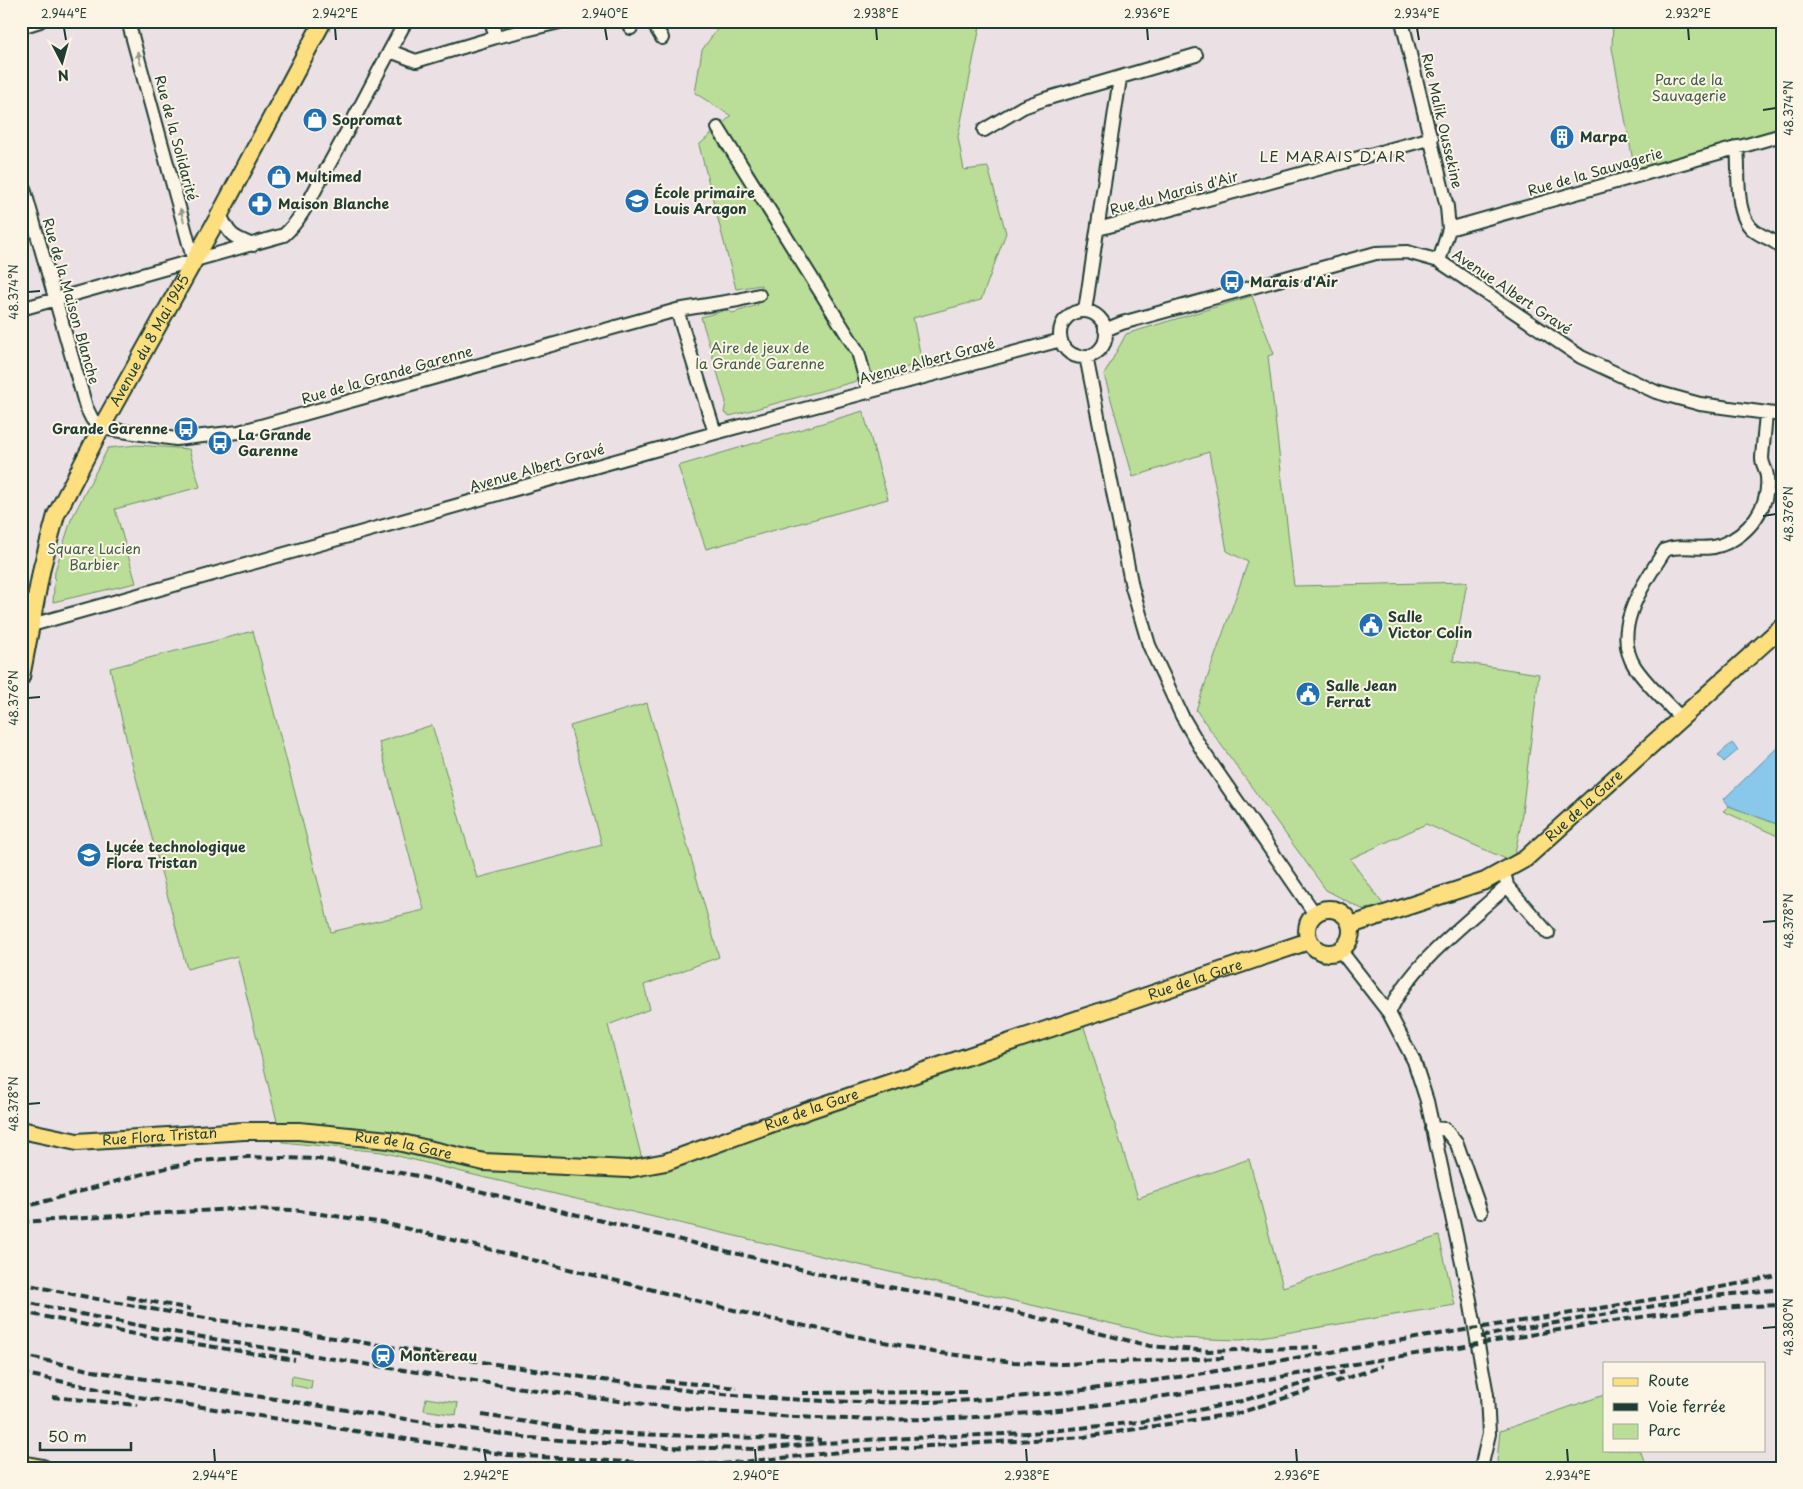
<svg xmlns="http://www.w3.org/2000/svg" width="1803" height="1489" font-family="'Playpen Sans',sans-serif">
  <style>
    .green { fill: #badd97; stroke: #6c8d66 }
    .water { fill: #89c8ea; stroke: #5f90a1 }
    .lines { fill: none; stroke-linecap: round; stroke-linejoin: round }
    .minor-casing { stroke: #1f3d34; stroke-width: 16 }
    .major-casing { stroke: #1f3d34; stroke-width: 20 }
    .minor { stroke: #fcf5e5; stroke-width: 12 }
    .major { stroke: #fedf80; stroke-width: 16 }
    .rail { stroke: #1f3d34; stroke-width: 4; stroke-dasharray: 8 4; stroke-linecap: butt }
    .oneway { fill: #8e998c }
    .ticks { fill: none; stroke: #1f3d34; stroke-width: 2 }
    .labels { text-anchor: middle; stroke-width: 4; stroke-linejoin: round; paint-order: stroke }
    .park-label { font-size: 14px; fill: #3e5d48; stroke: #fcf5e5 }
    .poi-label { font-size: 14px; font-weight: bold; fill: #1f3d34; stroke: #fcf5e5; text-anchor: start }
    .street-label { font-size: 14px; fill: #1f3d34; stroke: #fcf5e5 }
    .neighbourhood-label { font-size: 15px; letter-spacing: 1px; fill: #1f3d34; stroke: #fcf5e5 }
    .neatline { fill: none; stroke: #1f3d34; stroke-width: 2 }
    .ticks-label { font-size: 12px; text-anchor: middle; fill: #1f3d34 }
  </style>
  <rect width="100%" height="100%" fill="#ebe1e5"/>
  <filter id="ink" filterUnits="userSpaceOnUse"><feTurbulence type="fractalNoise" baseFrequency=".02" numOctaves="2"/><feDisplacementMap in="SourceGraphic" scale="10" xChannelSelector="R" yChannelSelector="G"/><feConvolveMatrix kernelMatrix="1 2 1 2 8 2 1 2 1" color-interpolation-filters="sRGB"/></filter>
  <g filter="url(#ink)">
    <path class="green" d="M723,21H981L958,137L964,170L988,167L1006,233L981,300L913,318L922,363L730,416L724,413L726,402L701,317L726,310L733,313L757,305L765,298L761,285L736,289L699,145L731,116L695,93L702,50Z
      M1613,21H1782V133L1635,172L1612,48Z
      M1252,296L1274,354L1268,356L1294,586L1467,582L1453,661L1539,674L1520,829L1513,862L1426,824L1350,859L1385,907L1362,909L1326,890L1196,710L1248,562L1227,551L1209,452L1133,477L1104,375L1126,334Z
      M863,411L888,499L706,549L678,466Z
      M137,445L189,449L200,487L115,509L136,583L53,602L55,571L71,520L108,448Z
      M253,631L331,932L424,910L379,742L432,725L477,878L602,845L570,726L647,703L719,957L644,985L650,1009L608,1025L646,1175L1083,1024L1138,1198L1249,1159L1283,1287L1439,1236L1455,1305L1242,1340L1173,1338L482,1177L382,1152L282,1142L237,956L187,969L130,755L110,668Z
      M1729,806L1782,826V838L1723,811Z
      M292,1376L312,1380L311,1389L291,1385Z
      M1604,1395V1450H1640L1647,1468H1506L1497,1461L1500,1431Z
      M426,1398L458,1403L456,1415L424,1410Z"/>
    <path class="water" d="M1732,743L1738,750L1724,762L1718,755Z
      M1782,743V826L1729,806L1724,799Z"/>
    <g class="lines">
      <defs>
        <path id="minor" d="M128,21L194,262
          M491,21L496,37
          M626,21L631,28
          M652,21L662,38
          M1402,21L1447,207L1449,229L1439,261
          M21,27L40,21
          M390,51L416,61L496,37L564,21
          M718,128L858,352L869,392
          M984,130L1023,107L1045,99L1196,55
          M1737,147C1740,172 1733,218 1756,232C1766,239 1772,238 1782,248
          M21,178L86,407L92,419L101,428L176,439L239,432L677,310L738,300L759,295
          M220,214C229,235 232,237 253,245
          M1098,229L1432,138
          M1449,229L1782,135
          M21,309L284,235C301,220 311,197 322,177C351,126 377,73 406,21
          M677,310L715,433
          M1085,311L1120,78
          M1060 334a23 23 0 1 1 46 0a23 23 0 1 1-46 0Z
          M1105,330L1122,323L1376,253L1407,252L1439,261L1581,357L1656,392L1700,404L1782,415
          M1086,356L1132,587L1149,645L1182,716L1202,750L1315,914
          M21,628L715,433L1061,340
          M1681,718C1666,702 1647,685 1635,667C1610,629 1645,582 1665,550C1683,543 1703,552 1721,545C1749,535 1770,506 1767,477C1767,470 1762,465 1762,458C1763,443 1765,428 1766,413
          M1506,880L1507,886L1548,933
          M1340,950L1389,1013L1414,1061L1427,1101L1470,1300L1487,1395L1489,1434L1481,1468
          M1389,1013C1411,963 1467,923 1507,886
          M1432,1128L1445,1129L1457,1144L1481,1212"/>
        <g id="major">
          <path id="s1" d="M21,677L42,567L56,515L101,428L220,214L323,21"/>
          <circle cx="1329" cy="931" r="22"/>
          <path id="s2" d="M1351,925L1485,881L1525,859L1782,627"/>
          <path id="s3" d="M21,1130L77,1142L244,1131H299L389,1140L484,1162L628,1169L666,1162L809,1110L1309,941"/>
          <path d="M21,1464L43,1468"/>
        </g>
      </defs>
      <use href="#minor" class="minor-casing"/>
      <use href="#major" class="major-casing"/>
      <use href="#minor" class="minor"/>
      <use href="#major" class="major"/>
      <path class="rail" d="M21,1208L157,1170L201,1161L247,1157L318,1159L413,1175L829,1276L983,1304L1150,1346L1209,1351L1319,1347
        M21,1222L231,1209L293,1210L384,1223L766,1318L933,1352L1013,1362L1063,1364L1224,1358
        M21,1283C144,1311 267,1327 391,1347C568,1376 745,1406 924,1402C1080,1398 1232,1368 1385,1343C1517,1321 1651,1302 1782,1275
        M127,1297L191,1309
        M21,1301C158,1332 296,1353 435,1375C637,1406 834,1433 1039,1412C1149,1401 1257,1381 1366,1362C1407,1355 1448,1349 1490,1342C1586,1325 1683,1307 1782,1305
        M21,1312L122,1332L295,1360
        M1481,1337L1508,1331L1713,1296L1782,1289
        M21,1355L93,1371L529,1438L668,1447L757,1449L863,1440L1030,1433L1140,1422L1238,1402L1344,1372
        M21,1373L132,1396L508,1455L659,1464H722L860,1450L1084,1437L1239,1413L1312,1389
        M665,1381L737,1388
        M1335,1382L1383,1366
        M802,1393L967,1392
        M52,1397L137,1405
        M482,1415L579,1430L631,1434L821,1440"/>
    </g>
    <defs><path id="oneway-solid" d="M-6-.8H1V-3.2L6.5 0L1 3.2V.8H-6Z" transform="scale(1.25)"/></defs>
    <g class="oneway">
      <use href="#oneway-solid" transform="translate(139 58) rotate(-105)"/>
      <use href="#oneway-solid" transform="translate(182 215) rotate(-105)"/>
    </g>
  </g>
  <path class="ticks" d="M64,28L66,40M335,28L336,40M605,28L607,40M876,28L877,40M1147,28L1148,40M1417,28L1419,40M1688,28L1689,40M1763,110L1776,108M28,292L40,291M1763,516L1776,514M28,698L40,697M1763,922L1776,921M28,1104L40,1103M1763,1328L1776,1327M214,1449L215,1462M484,1449L486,1462M755,1449L756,1462M1026,1449L1027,1462M1296,1449L1297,1462M1567,1449L1568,1462"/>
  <defs>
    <symbol id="shop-disc" viewBox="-11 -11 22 22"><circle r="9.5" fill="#1f6fb2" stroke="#fcf5e5"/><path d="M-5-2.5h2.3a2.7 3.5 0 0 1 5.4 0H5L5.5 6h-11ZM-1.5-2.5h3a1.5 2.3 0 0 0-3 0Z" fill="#fff"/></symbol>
    <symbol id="building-disc" viewBox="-11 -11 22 22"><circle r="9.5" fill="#1f6fb2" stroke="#fcf5e5"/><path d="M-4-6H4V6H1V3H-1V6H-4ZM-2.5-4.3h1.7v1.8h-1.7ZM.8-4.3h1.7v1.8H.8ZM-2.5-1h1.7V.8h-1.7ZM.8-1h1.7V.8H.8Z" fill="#fff"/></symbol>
    <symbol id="school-disc" viewBox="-11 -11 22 22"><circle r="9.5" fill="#1f6fb2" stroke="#fcf5e5"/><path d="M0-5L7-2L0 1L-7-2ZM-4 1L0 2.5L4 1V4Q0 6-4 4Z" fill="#fff"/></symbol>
    <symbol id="pharmacy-disc" viewBox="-11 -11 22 22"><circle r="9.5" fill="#1f6fb2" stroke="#fcf5e5"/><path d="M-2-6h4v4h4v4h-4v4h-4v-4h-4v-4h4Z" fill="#fff"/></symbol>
    <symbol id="bus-disc" viewBox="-11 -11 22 22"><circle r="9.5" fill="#1f6fb2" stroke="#fcf5e5"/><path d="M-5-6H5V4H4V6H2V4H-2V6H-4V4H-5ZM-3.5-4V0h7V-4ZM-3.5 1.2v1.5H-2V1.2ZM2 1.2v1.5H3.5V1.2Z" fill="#fff"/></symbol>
    <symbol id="civic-disc" viewBox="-11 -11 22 22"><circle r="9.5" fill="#1f6fb2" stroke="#fcf5e5"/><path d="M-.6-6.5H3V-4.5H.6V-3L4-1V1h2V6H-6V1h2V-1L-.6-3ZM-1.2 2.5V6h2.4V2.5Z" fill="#fff"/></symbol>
    <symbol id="station-disc" viewBox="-11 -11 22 22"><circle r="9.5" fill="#1f6fb2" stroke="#fcf5e5"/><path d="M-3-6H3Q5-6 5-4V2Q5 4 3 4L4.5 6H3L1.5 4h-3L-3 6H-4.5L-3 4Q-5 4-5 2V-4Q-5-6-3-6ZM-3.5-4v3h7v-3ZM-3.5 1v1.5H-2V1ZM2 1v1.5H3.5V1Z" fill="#fff"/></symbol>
  </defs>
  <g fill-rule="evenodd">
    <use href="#shop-disc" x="301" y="106" width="28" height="28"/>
    <use href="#building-disc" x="1548" y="123" width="28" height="28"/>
    <use href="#shop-disc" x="265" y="163" width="28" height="28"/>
    <use href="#school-disc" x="623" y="187" width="28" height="28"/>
    <use href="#pharmacy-disc" x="246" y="190" width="28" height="28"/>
    <use href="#bus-disc" x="1218" y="268" width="28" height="28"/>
    <use href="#bus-disc" x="172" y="415" width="28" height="28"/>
    <use href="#bus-disc" x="206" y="429" width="28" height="28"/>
    <use href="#civic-disc" x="1357" y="611" width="28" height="28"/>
    <use href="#civic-disc" x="1294" y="680" width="28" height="28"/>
    <use href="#school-disc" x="75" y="841" width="28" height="28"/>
    <use href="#station-disc" x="369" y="1342" width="28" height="28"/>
  </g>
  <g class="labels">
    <g class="park-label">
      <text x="1689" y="85">Parc de la<tspan x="1689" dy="16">Sauvagerie</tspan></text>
      <text x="760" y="353">Aire de jeux de<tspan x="760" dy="16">la Grande Garenne</tspan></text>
      <text x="94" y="554">Square Lucien<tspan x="94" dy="16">Barbier</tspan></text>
    </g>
    <g class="poi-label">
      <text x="332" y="125">Sopromat</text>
      <text x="1580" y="142">Marpa</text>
      <text x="296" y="182">Multimed</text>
      <text x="654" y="198">École primaire<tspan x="654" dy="16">Louis Aragon</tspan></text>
      <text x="278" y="209">Maison Blanche</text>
      <text x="1250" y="287">Marais d'Air</text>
      <text x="168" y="434" text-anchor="end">Grande Garenne</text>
      <text x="238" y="440">La Grande<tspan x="238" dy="16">Garenne</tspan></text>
      <text x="1388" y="622">Salle<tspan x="1388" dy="16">Victor Colin</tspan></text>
      <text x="1326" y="691">Salle Jean<tspan x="1326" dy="16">Ferrat</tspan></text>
      <text x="106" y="852">Lycée technologique<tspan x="106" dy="16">Flora Tristan</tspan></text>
      <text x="400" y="1361">Montereau</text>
    </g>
    <g class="street-label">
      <text transform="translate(1442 121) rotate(77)" y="5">Rue Malik Oussekine</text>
      <text transform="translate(176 138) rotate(75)" y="5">Rue de la Solidarité</text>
      <text transform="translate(1595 172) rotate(-16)" y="5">Rue de la Sauvagerie</text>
      <text transform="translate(1174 193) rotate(-15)" y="5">Rue du Marais d'Air</text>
      <text transform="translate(1512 292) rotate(34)" y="5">Avenue Albert Gravé</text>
      <text transform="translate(71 301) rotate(74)" y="5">Rue de la Maison Blanche</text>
      <text dy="5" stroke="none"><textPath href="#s1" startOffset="364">Avenue du 8 Mai 1945</textPath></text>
      <text transform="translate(927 361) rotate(-15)" y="5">Avenue Albert Gravé</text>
      <text transform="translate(387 375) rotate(-16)" y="5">Rue de la Grande Garenne</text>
      <text transform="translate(537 468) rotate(-16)" y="5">Avenue Albert Gravé</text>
      <text dy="5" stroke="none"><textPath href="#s2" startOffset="266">Rue de la Gare</textPath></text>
      <text dy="5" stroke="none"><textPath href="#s3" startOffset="1210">Rue de la Gare</textPath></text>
      <text dy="5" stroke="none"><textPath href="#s3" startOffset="805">Rue de la Gare</textPath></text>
      <text dy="5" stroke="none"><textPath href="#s3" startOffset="140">Rue Flora Tristan</textPath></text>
      <text dy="5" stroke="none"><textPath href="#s3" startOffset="385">Rue de la Gare</textPath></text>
    </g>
    <g class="neighbourhood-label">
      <text x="1333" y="162">LE MARAIS D'AIR</text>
    </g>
  </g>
  <rect width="1803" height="1489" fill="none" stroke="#fcf5e5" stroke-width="55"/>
  <rect x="1603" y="1362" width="162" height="90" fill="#fcf5e5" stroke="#a4ab9e"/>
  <rect x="1613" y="1378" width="25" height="8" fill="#fedf80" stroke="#a4ab9e"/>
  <text x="1648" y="1386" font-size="15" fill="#1f3d34">Route</text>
  <rect x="1613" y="1403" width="25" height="8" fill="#1f3d34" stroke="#a4ab9e"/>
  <text x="1648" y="1412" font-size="15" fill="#1f3d34">Voie ferrée</text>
  <rect x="1613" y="1424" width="25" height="15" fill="#badd97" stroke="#a4ab9e"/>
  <text x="1648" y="1436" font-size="15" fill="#1f3d34">Parc</text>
  <g transform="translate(62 62) rotate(174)" stroke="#fcf5e5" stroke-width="4" paint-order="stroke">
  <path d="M0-4L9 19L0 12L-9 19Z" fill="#1f3d34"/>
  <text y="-8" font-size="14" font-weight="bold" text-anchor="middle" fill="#1f3d34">N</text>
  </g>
  <path d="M40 1442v8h91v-8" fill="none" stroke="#1f3d34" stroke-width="2.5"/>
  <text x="48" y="1442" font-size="15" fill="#1f3d34" stroke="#fcf5e5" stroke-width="4" paint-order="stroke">50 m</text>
  <rect x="28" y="28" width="1748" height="1434" class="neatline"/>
  <g class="ticks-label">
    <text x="64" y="18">2.944°E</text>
    <text x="335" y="18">2.942°E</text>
    <text x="605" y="18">2.940°E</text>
    <text x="876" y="18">2.938°E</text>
    <text x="1147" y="18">2.936°E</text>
    <text x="1417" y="18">2.934°E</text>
    <text x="1688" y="18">2.932°E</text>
    <text transform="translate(1789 108) rotate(-90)" y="4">48.374°N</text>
    <text transform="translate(14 292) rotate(-90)" y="4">48.374°N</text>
    <text transform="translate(1789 514) rotate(-90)" y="4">48.376°N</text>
    <text transform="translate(14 698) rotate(-90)" y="4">48.376°N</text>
    <text transform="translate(1789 921) rotate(-90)" y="4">48.378°N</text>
    <text transform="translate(14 1104) rotate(-90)" y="4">48.378°N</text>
    <text transform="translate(1789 1327) rotate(-90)" y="4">48.380°N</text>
    <text x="215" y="1480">2.944°E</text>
    <text x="486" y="1480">2.942°E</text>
    <text x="756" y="1480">2.940°E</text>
    <text x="1027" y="1480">2.938°E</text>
    <text x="1297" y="1480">2.936°E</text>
    <text x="1568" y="1480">2.934°E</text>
  </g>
</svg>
